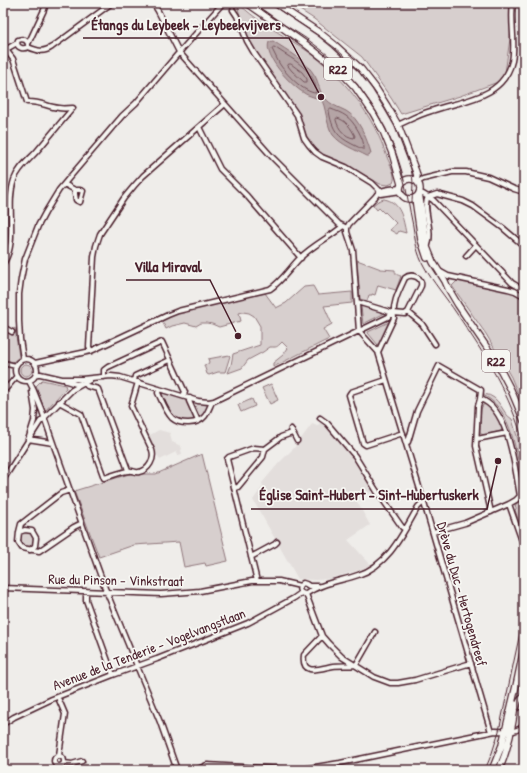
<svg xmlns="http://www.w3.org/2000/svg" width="527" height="773" font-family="'Patrick Hand',sans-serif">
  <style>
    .built { fill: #e3dedc }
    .green { fill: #d7cfce; stroke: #90777c }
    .water { fill: #b4a4a5; stroke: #8a6f74 }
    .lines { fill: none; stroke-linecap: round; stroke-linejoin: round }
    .shore { stroke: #74545c; stroke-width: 1 }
    .minor-casing { stroke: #4a1f2b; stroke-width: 7 }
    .major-casing { stroke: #4a1f2b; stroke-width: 8 }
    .minor { stroke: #f6f6f2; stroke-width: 4 }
    .major { stroke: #f6f6f2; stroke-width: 5.5 }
    .tram { stroke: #4a1f2b; stroke-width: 1 }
    .labels { text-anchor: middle; stroke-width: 3.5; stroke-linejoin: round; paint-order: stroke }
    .shield { fill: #f6f6f2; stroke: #7e6067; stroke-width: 1 }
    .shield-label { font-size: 13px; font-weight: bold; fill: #4a1f2b }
    .street-label { font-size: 14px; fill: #4a1f2b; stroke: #f6f6f2 }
    .leader { fill: none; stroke: #4a1f2b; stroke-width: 1.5 }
    .callout-dot { fill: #4a1f2b; stroke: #f6f6f2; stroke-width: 1.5 }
    .callout-label { font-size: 15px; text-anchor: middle; font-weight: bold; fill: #4a1f2b; stroke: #f6f6f2; stroke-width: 3.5; stroke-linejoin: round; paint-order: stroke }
  </style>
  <rect width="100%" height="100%" fill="#efedea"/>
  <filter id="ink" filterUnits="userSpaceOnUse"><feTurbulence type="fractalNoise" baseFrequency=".025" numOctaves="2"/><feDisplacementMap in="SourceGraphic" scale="8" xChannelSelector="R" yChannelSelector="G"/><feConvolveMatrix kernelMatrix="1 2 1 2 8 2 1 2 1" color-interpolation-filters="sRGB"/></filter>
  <g filter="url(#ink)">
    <path class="built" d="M321,422L340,442L375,490L356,500L370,525L348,540L371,565L357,571L328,579L316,580L298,579L253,500L263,486L262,483L278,464L294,448L312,424L317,426Z
      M159,430L170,433L172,442L181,446L182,449L181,450L182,454L178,455L176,452L160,460L148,436Z"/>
    <path class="green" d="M289,3H510L512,25L505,73L498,82L460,96L401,114L391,98L362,57L314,19Z
      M240,5C247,11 254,17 262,22C279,34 297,43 313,55C347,81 374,117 387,157C390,165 397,176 393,183L388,185L380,184L345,164L324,155L314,147L306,135L298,113L262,61L252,46L241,21L238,8Z
      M384,199C401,202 403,219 406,233L399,231L397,234L390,230L396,223L385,212L384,213L379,208L377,210L373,205L378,201Z
      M357,260L381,269L395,270C395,274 397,275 401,276L396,290L378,285L375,295L372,294V295H369L367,301L360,299Z
      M464,279L512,291L524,298V408L511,377L486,334L452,286L457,281Z
      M313,286L318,295L352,292V303L324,306L332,324L323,329L329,339L273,367V363L283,355L288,348L282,342C276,348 277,347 270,347L263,352L248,360L242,368L228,373L231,365L233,354L260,345V326L254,316L249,313L243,312L239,313L241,321L219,327L212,324L207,323H201L196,326L185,323L172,326L166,329L162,321L169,317L188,310L265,293L276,308L286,303L304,287Z
      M361,306H362L385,313L363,324Z
      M389,322L379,345H378L368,333V332Z
      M15,328L19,357L13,362L3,359V330L10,334L12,330Z
      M229,355L230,356L225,372H218L209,375L207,374L204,365L208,364L209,362L208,359Z
      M20 370a6 6 0 1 1 12 0a6 6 0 1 1-12 0Z
      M42,380L65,385L66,388L45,411L36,386Z
      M271,384L278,400L270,404L262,388Z
      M163,393L208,405C207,407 207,409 206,411C200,423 180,424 172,414C168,410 165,400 162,394Z
      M484,394C501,396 501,413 512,419L524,460V485L523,487C519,464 513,424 498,407C494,402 489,398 483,395Z
      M252,399L255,406L241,412L238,405Z
      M487,404C495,409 500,420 502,429L501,431L483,435L480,433L481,409L483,405Z
      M202,454L228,561L206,566L205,563L184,567L179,542L134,545L99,557L74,491L129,474H156Z
      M524,498V536L515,510L516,509V507L515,506L516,504Z
      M25,531L31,532L35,537L34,545L30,547L23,546L19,541L20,534Z"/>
    <path class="water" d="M273,41C288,51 306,60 315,76C319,83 319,92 325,98C331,105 338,107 346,111C359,118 367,139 371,153L369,156H367C356,150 341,145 333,135C326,126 326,104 321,100C318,98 308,96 304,93C292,86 263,57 269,42Z"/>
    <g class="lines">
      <path class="shore" d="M274,47C279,50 283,53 288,56C301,64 317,76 316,93C304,93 285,73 279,63C277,59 275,55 273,51L272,49Z
        M289,64H291L302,72L307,79V82H304L292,71L288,66Z
        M331,109C336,111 342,113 346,116C354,121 365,140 364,149H362C342,139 333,136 329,111Z
        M337,118C346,120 351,128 355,136L354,138C345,137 338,129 336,120Z"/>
      <defs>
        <path id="minor" d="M153,3L158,11L179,52L273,158L339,224L347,228
          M233,10L237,16L247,41L254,53L297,115L304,138L309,145L315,152L322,157L346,167L372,183L382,193
          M28,43L29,42L44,10L46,3
          M28,47C38,51 43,53 52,47L112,3
          M3,51L17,43C18,49 24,49 28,47C29,40 23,38 18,40L17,43
          M398,125C409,120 420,114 431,111C462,100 503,99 512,61C516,42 510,23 513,3
          M199,127L220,169L247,196L301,258
          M418,182L423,179L452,172H466L488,177L514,189L524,192
          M64,184L75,190V194L76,200L80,202L83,191L80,190H75
          M419,193L423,194L433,200L512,283L524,290
          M381,194L401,191
          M428,197L437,194L463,201L473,206L503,228L524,246
          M347,228V232L353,250L359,331
          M347,228L349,224L375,197C380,188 391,189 400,188
          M427,247C435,231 421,208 428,197
          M466,256L476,245
          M3,264C19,241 5,207 14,180C18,168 29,160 37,151C49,137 61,122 73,108C68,108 64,109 59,108C47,107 40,101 27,102L13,59L6,50
          M439,271L448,276L508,289L515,291L524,296
          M357,302L393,313L405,314L408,312L421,286C423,277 411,273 405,278C399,291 392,303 394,318L378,352
          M408,312L422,324L435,344
          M3,327L12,332
          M359,331L378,352L424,503L491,732
          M91,351L89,347L94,257L96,246L100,234L124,198L134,186L143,176L225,104
          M23,359L20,339L19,321V294L21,279L25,259L38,226L45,213L59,190L69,178L122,116L136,103L176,56L223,3
          M15 370a11 11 0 1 1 22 0a11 11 0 1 1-22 0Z
          M3,363L16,366
          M35,363L91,351L168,315L178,311L270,289C282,281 290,268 300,258C313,245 329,238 343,226
          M36,373L62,379H82L111,376L120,377L198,401L209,402L214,401L388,317L393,313
          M104,377V370L108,367L162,342L185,392L183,396
          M386,380L351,392L349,395L363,443L366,445L403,433
          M29,381L34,391L42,411L53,443L105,588L160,722L177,770
          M66,381L76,384L81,383
          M134,381L135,376L170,360
          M84,382L87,386L98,389L128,470
          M159,389L158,393C162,401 166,412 172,418C180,425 198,425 205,416C208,412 210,406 212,402
          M3,392L17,376
          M190,398L189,401L198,421
          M59,402L81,414L104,478C111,476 123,471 129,471C133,470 135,473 139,472C149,470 155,459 152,450L131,406L138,382
          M320,418L327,423L355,456L376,490L402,527L405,529
          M291,429L297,441
          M29,437L34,421L35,410L32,391
          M28,439L53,443
          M477,439L507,433
          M406,442H408L417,411L439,366L481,390L480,399
          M3,480L40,422L72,390L90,380
          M234,488L238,487L263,457L265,449L281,437L292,433
          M509,504L522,541L524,542
          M491,512L476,446L478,406L480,399C509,408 515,469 520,496
          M19,532L21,524L61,493L70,490
          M433,532L465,523L509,504L516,500L524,492
          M30,550L35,546L36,538L32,531L25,530L19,532L18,542L22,548L39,551L74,527L82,523
          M251,557L275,544L277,542
          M257,581L227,459L229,457L254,448L265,449
          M300,586C298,591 301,594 306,594C321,583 341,581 358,575C389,565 403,533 418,507L421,504L424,503
          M300,586L303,583L306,584L309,586
          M309,586H318
          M3,588L161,594L200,591L252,581H279L300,586
          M86,591V600L113,675
          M306,594L322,636L329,644L342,657L374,677L390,683H398L415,680L471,663
          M322,636L304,655C301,677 321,668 333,666C341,665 348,666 356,665L375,632
          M517,708L519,701L524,695
          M3,724L14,717L52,699L113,675L157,659L248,623L294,598L301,593
          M59,755L65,714L59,700
          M54 761a5 5 0 1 1 10 0a5 5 0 1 1-10 0Z
          M64,763L72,764L82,761
          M196,770L207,765L297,770L340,763L495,731C506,731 516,734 524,725"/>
        <path id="major" d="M247,3L304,43L340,71L355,87L373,113L383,131L392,153L401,184
          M275,3L320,33L335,45L361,69L375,87L387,106L398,125L416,172L417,176L416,180
          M400 189a10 10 0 1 1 20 0a10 10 0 1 1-20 0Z
          M419,193L427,247L433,262L445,281L448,288L458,305L490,352L500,369L511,390L524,421
          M415,198L421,240L427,258
          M492,770L502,745L516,686L524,648
          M499,770C508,749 513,727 515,704"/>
      </defs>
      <use href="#minor" class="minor-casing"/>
      <use href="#major" class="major-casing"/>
      <use href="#minor" class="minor"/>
      <use href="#major" class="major"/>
      <path class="tram" d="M253,3C262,10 270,16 280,22C292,30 304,36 315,45C358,76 388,122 402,172C407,190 409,208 413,226C415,240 417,254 424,266C428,274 434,282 439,289C445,297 451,305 457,314C485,355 511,395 524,445
        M269,3C290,18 314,31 335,48C367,75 392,113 406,153C408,160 411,167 412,174C414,184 412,194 412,204
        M485,770L492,753L499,731L524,614"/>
    </g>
  </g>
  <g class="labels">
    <g class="shield">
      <rect x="324" y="58" width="28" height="22" rx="3"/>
      <rect x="482" y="350" width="28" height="22" rx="3"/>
    </g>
    <g class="shield-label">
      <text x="338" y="74">R22</text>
      <text x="496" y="366">R22</text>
    </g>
    <g class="street-label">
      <text transform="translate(116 580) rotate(1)" y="5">Rue du Pinson - Vinkstraat</text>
      <text transform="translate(462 594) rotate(74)" y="5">Drève du Duc - Hertogendreef</text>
      <text transform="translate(149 649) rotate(-21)" y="5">Avenue de la Tenderie - Vogelvangstlaan</text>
    </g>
  </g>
  <path class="leader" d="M321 97L289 38H83M238 336L210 280H126M498 461L487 509H251"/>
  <g class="callout-dot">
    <circle cx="321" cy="97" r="4"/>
    <circle cx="238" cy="336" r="4"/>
    <circle cx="498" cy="461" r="4"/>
  </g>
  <g class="callout-label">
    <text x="186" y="30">Étangs du Leybeek - Leybeekvijvers</text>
    <text x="168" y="272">Villa Miraval</text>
    <text x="369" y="500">Église Saint-Hubert - Sint-Hubertuskerk</text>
  </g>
  <rect width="527" height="773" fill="none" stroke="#f6f6f2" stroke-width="16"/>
  <rect x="8" y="8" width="511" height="757" fill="none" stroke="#4a1f2b" stroke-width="1.5" filter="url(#ink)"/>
</svg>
